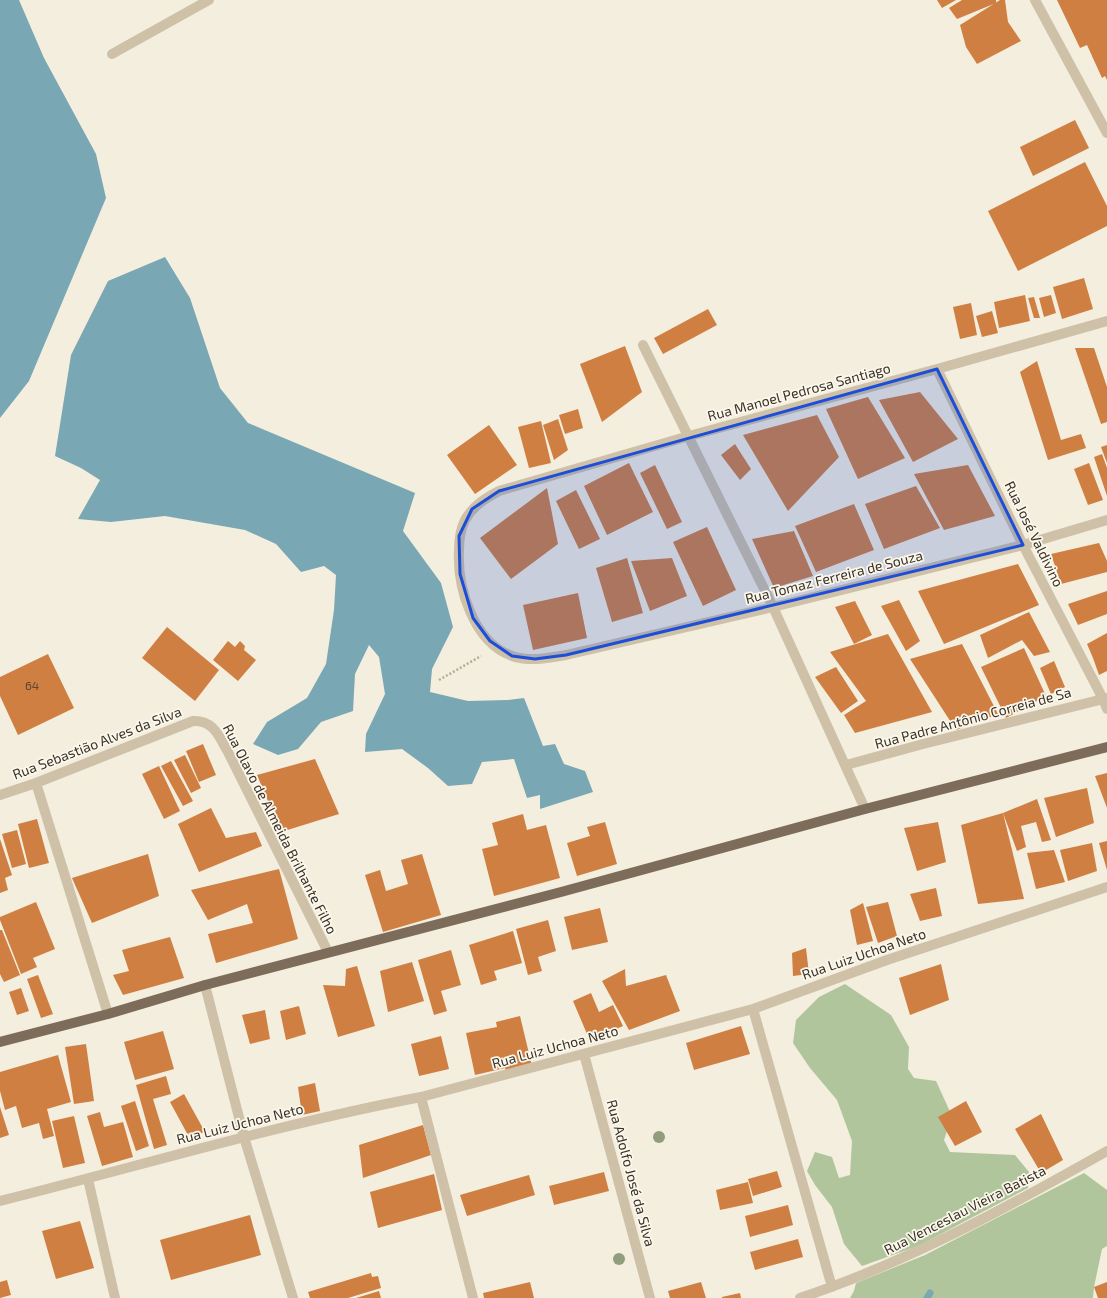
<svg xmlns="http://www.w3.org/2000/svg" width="1107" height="1298" font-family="'Exo 2',sans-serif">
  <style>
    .green { fill: #b0c59c }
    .water { fill: #7aa7b4 }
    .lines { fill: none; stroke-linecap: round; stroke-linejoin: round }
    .stream { stroke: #7aa7b4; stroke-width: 7 }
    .building { fill: #cf7f41 }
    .path { stroke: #baab92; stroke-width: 2.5; stroke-dasharray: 2 2; stroke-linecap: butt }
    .minor { stroke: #cec1a8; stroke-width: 10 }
    .primary { stroke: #7d6c59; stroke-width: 10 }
    .tree { fill: #919d7c }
    .marked { fill: #1d4ed8; fill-opacity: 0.2; stroke: #1d4ed8; stroke-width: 3; stroke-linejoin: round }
    .labels { text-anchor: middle; stroke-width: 3.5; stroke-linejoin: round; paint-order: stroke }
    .number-label { font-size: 12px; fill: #5f452f }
    .street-label { font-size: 14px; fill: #3a3229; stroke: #fbf7eb }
  </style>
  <rect width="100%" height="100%" fill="#f4eede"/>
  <path class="green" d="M845,984L891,1015L909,1047L908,1069L914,1078L936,1081L952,1116L944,1140L950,1152L1015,1155L1029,1172L1028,1188L918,1246L862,1266L844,1244L832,1207L815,1185L807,1171L815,1152L832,1157L839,1178L850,1175L852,1141L837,1100L810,1068L793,1043L796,1020L819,997Z
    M1084,1173L1107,1190V1246L1102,1249L1094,1287L1093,1298H850L854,1291L856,1283L925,1255Z"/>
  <path class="water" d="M0,0H19L44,58L96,154L106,198L29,381L0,418Z
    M165,257L190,298L220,388L248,423L415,493L403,531L441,583L453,627L432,669L430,692L468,701L507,700L524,698L543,746L555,744L564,764L585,771L593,792L540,809V795L527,798L514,759L482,762L472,784L448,786L428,768L402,749L365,752L366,734L385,694L379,657L369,645L355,674L353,711L321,722L298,749L278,755L253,744L267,722L307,698L326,664L334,610L336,575L324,566L301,572L276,544L245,530L165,516L111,522L78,519L100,480L81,468L55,456L71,355L108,281Z"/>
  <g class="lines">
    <path class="stream" d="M927,1298L930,1293"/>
  </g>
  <path class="building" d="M937,0H956L942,8Z
    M962,0H996V3L957,19L949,8Z
    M1000,0H1005L1008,22L1021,41L977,64L966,47L960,25Z
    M1057,0H1107V80L1105,76L1102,78L1087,45L1080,48Z
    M1075,120L1089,148L1033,176L1020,147Z
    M1085,162L1107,206V226L1018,271L988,211Z
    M1084,278L1093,309L1062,319L1053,287Z
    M1025,295L1030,321L999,328L994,302Z
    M1051,295L1056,313L1044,317L1039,298Z
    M1034,297L1040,318H1034L1028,298Z
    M971,303L977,335L960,339L953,307Z
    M708,309L717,325L663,354L654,338Z
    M992,311L998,333L982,337L976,316Z
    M625,346L642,392L602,422L580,364Z
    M1075,348H1094L1107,387V422L1101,424Z
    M1037,361L1061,440L1081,434L1086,448L1048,460L1020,372Z
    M920,392L958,439L913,462L879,400Z
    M868,397L905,458L858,479L826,409Z
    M578,409L583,428L565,434L559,415Z
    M817,415L839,457L788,511L743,435Z
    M558,419L568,450L554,460L543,425Z
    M541,421L551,463L529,468L518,427Z
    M489,425L517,465L475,494L447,455Z
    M735,444L751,469L740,480L721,455Z
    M1107,445V463L1101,447Z
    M1102,454L1107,468V496L1094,457Z
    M629,463L653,512L607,535L584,486Z
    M1089,463L1103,500L1088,505L1074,469Z
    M655,465L682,522L667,529L640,473Z
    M968,465L995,516L944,530L914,474Z
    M916,486L940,528L884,549L865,504Z
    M547,488L558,544L511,579L480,538Z
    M576,490L600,539L579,549L556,501Z
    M854,504L874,550L816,572L795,526Z
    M707,527L736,590L703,606L673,542Z
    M794,531L813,576L774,588L752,539Z
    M1099,543L1107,561V572L1061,584L1051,554Z
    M627,558L643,613L612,622L596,568Z
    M672,558L687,596L650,611L631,561Z
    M1018,564L1039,605L944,644L918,591Z
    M1107,591V614L1078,625L1068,604Z
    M578,593L587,638L533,650L523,605Z
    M899,600L920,641L906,651L881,606Z
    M855,601L872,635L854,644L835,607Z
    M1029,612L1050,652L1034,656L1022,640L988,658L980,635Z
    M167,627L219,670L195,701L142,658Z
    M1107,633V671L1099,675L1093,658L1087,644Z
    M888,634L932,712L855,733L844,715L866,701L830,652Z
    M228,641L235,647L240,641L245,646L244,650L256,660L238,681L213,660Z
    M962,644L998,714L956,730L910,659Z
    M1024,648L1046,696L1006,718L981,667Z
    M48,654L74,708L18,735L0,696V677Z
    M1054,661L1065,687L1051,694L1040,668Z
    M836,667L858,701L841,713L815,677Z
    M203,744L216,775L199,782L186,751Z
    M185,755L201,788L191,793L174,760Z
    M315,759L339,814L281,832L257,775Z
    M171,761L193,801L183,806L161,766Z
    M159,766L180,811L164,819L142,774Z
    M1107,773V808L1095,776Z
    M1087,788L1094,823L1056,837L1044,798Z
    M1037,799L1051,840L1042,842L1036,822L1021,826L1026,847L1017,851L1003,813Z
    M211,808L226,838L256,832L262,846L199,872L178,824Z
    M1003,813L1024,899L978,904L961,825Z
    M523,814L527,830L546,825L560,878L494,896L482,849L498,845L492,823Z
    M37,819L49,863L29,868L18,824Z
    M605,822L617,864L577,876L567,843L590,836L587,827Z
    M938,822L946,862L917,871L904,828Z
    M17,830L26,864L12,868L2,834Z
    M0,839L12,875L5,878L8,890L0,893Z
    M1107,841V870L1099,843Z
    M1092,843L1097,871L1068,881L1060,850Z
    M1054,850L1065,882L1036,889L1027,853Z
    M148,854L159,896L92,923L72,878Z
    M422,854L441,915L383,932L365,875L380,870L386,891L408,884L401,860Z
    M279,869L298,939L216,963L208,934L253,923L247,904L208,920L191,890Z
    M936,888L942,916L920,921L910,894Z
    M36,902L55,949L33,958L37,967L21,974L0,920V917Z
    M888,902L897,936L878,943L866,907Z
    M863,903L873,941L857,945L850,910Z
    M600,908L608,942L572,950L564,917Z
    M548,920L556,951L538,957L542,971L528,975L516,929Z
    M0,930H2L20,975L4,982L0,974Z
    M513,931L522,963L494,971L497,980L481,985L469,945Z
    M170,937L184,978L123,995L113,975L129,971L122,950Z
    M806,948L809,974L793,976L792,953Z
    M451,950L461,985L441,991L447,1011L434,1015L418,960Z
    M412,962L424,1001L388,1012L380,971Z
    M941,964L949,1000L910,1015L899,978Z
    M357,966L375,1026L338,1037L323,985L345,986L346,969Z
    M625,969L626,986L666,975L680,1011L629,1030L602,981Z
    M38,975L53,1014L41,1018L27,979Z
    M21,988L29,1011L17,1015L9,992Z
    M591,993L599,1012L613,1005L623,1026L590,1041L573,1001Z
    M299,1006L306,1034L286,1040L280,1011Z
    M265,1010L270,1039L250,1044L242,1015Z
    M520,1016L532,1066L506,1071L505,1068L475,1075L466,1033L497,1027L496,1022Z
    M741,1026L750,1054L694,1070L686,1043Z
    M163,1031L174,1069L135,1080L124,1042Z
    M441,1036L449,1069L419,1076L411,1044Z
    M86,1044L94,1101L74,1104L65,1047Z
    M58,1055L71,1102L47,1109L54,1136L43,1139L39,1123L22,1128L16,1106L5,1110L0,1091V1072Z
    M166,1076L171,1094L153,1099L167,1145L154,1149L136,1085Z
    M315,1083L320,1111L302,1115L298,1087Z
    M184,1094L205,1132L189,1137L170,1102Z
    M135,1101L149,1146L136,1151L121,1106Z
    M966,1101L982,1132L955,1146L938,1117Z
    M0,1107L9,1135L0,1138Z
    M100,1112L104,1127L123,1122L133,1157L102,1166L87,1116Z
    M1041,1114L1063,1160L1041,1173L1015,1129Z
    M74,1116L85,1163L63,1168L52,1121Z
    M423,1125L431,1155L363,1178L359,1145Z
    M777,1171L782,1187L753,1196L748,1179Z
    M604,1172L609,1191L554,1205L549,1186Z
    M434,1174L442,1210L378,1228L370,1192Z
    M529,1175L535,1195L467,1216L460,1195Z
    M748,1182L753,1203L720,1210L716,1190Z
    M788,1205L793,1225L750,1237L745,1216Z
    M250,1215L261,1255L171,1280L160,1240Z
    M80,1221L94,1268L56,1279L42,1231Z
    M798,1239L803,1257L755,1270L750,1252Z
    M371,1273L372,1277L378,1276L381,1288L348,1298H310L308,1292Z
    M7,1280L11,1295L0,1298V1282Z
    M530,1282L534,1298H484L483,1293Z
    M701,1282L706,1298H670L668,1291Z
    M1107,1282V1298H1098L1094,1287Z
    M379,1291L381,1298H356Z
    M740,1293L741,1298H722V1297Z"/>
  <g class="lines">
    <path class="path" d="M439,680L481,656"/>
    <path class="minor" d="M1035,0L1107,133
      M112,54L209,0
      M1107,321L937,369L689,436L499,491C484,499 473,506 465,520C460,530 459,540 459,550C457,587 473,642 512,656C529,662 549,658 566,655L773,607L1023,545L1107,520
      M643,345L773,607L865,809
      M937,369L1023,545L1103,699L1107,709
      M846,765L923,744L1107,698
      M36,783L108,1014
      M0,795L36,783L193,721C214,720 219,737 228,752L328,952
      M205,985L244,1137L293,1298
      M753,1009L832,1287
      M584,1054L650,1298
      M421,1097L473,1298
      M88,1179L115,1298
      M0,1201C140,1166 279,1124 421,1097L753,1009L887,960L1107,887
      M800,1298C908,1262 1008,1207 1107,1151"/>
    <path class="primary" d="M0,1042L108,1014L205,985L561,892L865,809L1107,747"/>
  </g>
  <g class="tree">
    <circle cx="659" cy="1137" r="6"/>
    <circle cx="619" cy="1259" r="6"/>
  </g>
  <path class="marked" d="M937,369L1023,545L566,655L535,659L512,656L490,641L473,618L460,574L459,536L472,509L499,491Z"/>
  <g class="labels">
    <g class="number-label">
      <text x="32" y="690">64</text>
    </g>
    <g class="street-label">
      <text transform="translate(799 392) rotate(-15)" y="5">Rua Manoel Pedrosa Santiago</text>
      <text transform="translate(1034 534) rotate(64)" y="5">Rua José Valdivino</text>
      <text transform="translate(834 577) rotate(-14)" y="5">Rua Tomaz Ferreira de Souza</text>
      <text transform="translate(973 718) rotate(-15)" y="5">Rua Padre Antônio Correia de Sa</text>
      <text transform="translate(97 743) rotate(-21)" y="5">Rua Sebastião Alves da Silva</text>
      <text transform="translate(280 829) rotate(63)" y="5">Rua Olavo de Almeida Brilhante Filho</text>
      <text transform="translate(864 954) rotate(-19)" y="5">Rua Luiz Uchoa Neto</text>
      <text transform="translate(555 1047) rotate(-15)" y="5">Rua Luiz Uchoa Neto</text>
      <text transform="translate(240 1124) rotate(-14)" y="5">Rua Luiz Uchoa Neto</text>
      <text transform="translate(631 1173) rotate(75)" y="5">Rua Adolfo José da Silva</text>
      <text transform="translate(965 1210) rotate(-27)" y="5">Rua Venceslau Vieira Batista</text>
    </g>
  </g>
</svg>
